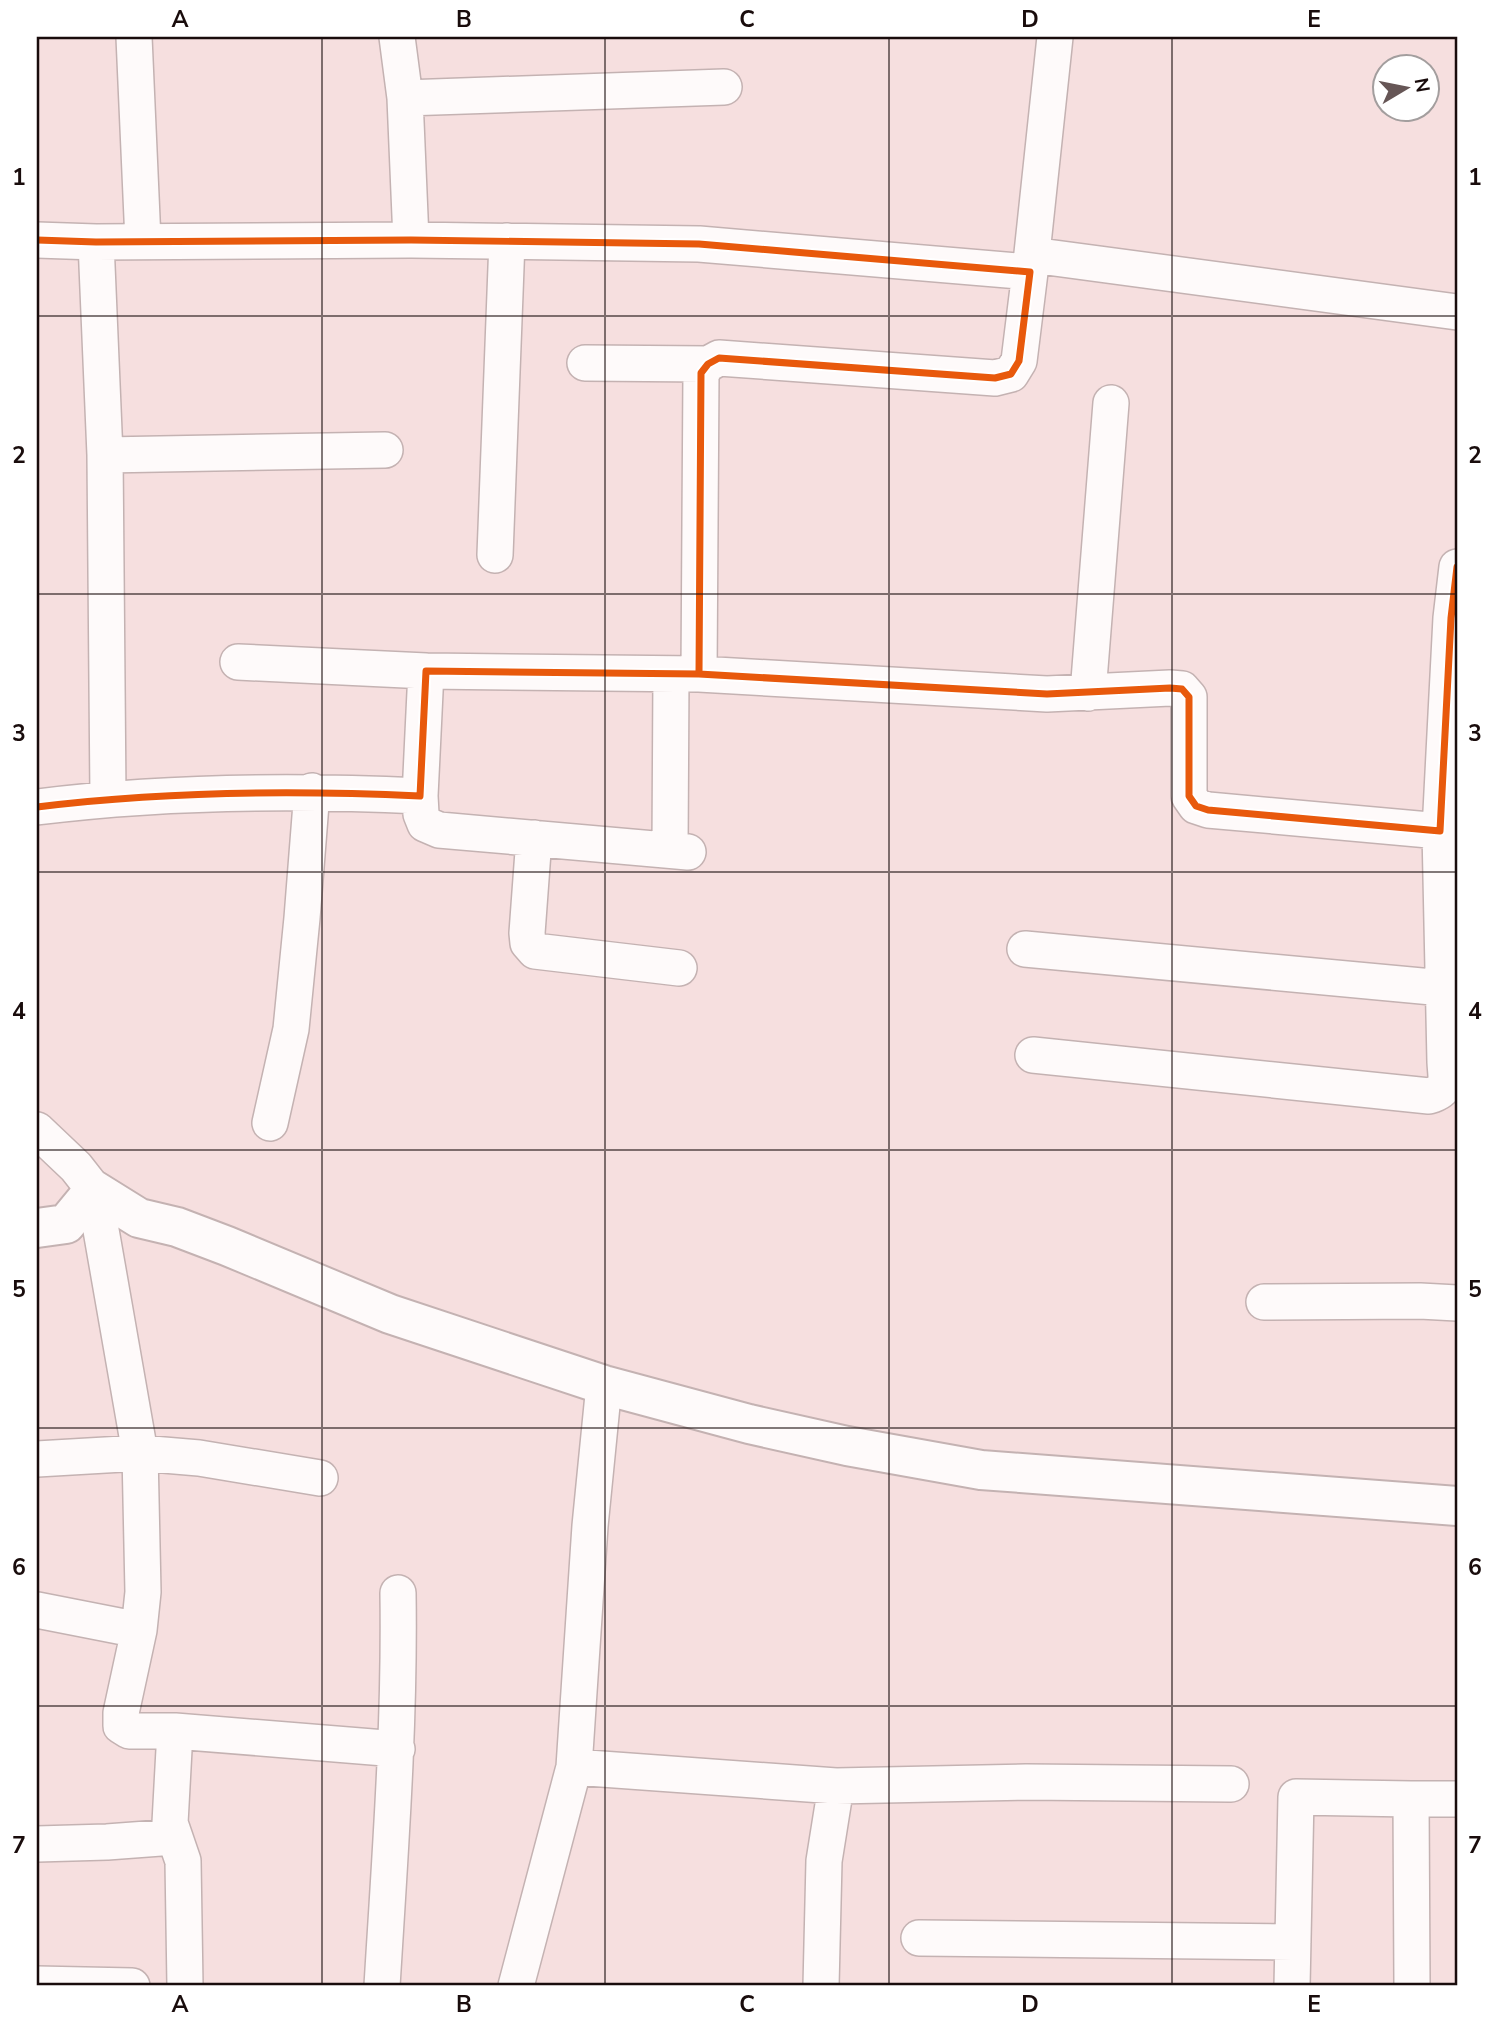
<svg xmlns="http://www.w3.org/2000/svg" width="1494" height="2023" font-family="'Nunito Sans',sans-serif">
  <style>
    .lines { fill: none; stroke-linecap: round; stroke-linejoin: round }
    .street-casing { stroke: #c4b2b2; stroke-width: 38 }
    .secondary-casing { stroke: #c4b2b2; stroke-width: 42 }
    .street { stroke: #fefafa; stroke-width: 35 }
    .secondary { stroke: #fefafa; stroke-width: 38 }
    .cycleway-casing { stroke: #fff; stroke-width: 11 }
    .cycleway { stroke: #e8590c; stroke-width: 7 }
    .grid { fill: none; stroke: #190c0c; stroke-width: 2; stroke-opacity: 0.55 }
    .neatline { fill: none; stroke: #190c0c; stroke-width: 2.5 }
    .grid-label { font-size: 23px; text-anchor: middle; font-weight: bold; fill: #190c0c }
  </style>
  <rect width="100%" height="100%" fill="#f6dfdf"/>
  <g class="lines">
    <defs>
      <path id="street" d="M134,37L143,241
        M397,37L405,98
        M37,240L96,242L411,240L699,244L1030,272L1019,361L1011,374L995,378L719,358L708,364L701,373L699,674
        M411,240L405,98L724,87
        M96,242L105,455L108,798
        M1032,255L1457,312
        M1030,272L1055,37
        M585,363L708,364
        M105,455L385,450
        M495,555L507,241
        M238,662L426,671
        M1088,693L1111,403
        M420,796L421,814L425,824L439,830L688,852
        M37,807C165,791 291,790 420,796L426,671L699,674L1047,694L1170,688L1182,689L1189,697V796L1196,806L1208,810L1440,831L1451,618L1457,567
        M1440,831L1445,1062H1457
        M534,838L527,933L528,943L535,951L679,968
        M670,850L671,674
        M1025,949L1443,988
        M1033,1055L1429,1096C1450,1090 1446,1080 1445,1062
        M270,1123L291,1029L302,918L312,791
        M37,1130L76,1167L94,1190L140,1453L143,1592L139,1630L121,1713V1726L129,1731H175L170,1823L183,1861L185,1986
        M1264,1302L1420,1301L1457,1303
        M37,1459L140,1453L199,1458L320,1478
        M37,1610L139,1630
        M175,1731L397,1749
        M574,1767L836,1786L1026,1782L1231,1784
        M37,1844L107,1842L174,1837
        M919,1938L1293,1942
        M37,1984L132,1986
        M382,1986C390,1855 400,1724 398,1593
        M516,1986L574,1767L590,1526L604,1385
        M821,1986L824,1861L836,1786
        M1292,1986L1296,1797L1411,1799
        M1412,1986L1411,1799H1457"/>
      <path id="secondary" d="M37,1228L66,1224L94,1190L139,1218L177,1227L227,1246L390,1314L604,1385L749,1424L847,1446L981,1470L1457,1506"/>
    </defs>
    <use href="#street" class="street-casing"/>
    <use href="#secondary" class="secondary-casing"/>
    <use href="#street" class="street"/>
    <use href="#secondary" class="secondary"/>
    <defs>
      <path id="cycleway" d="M37,240L96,242L411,240L699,244L1030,272L1019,361L1011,374L995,378L719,358L708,364L701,373L699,674
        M37,807C165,791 291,790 420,796L426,671L699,674L1047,694L1170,688L1182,689L1189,697V796L1196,806L1208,810L1440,831L1451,618L1457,567"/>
    </defs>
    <use href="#cycleway" class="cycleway-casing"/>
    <use href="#cycleway" class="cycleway"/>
  </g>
  <path class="grid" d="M322,37V1986M605,37V1986M889,37V1986M1172,37V1986M37,316H1457M37,594H1457M37,872H1457M37,1150H1457M37,1428H1457M37,1706H1457"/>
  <rect width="1494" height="2023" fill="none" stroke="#ffffff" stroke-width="77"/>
  <g transform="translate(1406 88) rotate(80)"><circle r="33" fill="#ffffff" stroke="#a39e9e" stroke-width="2"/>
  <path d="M0-5L12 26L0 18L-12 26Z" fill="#665656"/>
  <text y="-10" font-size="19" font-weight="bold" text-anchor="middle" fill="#190c0c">N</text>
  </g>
  <rect x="38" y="38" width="1418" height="1946" class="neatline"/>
  <g class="grid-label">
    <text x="180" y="27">A</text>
    <text x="464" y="27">B</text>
    <text x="747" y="27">C</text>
    <text x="1030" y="27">D</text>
    <text x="1314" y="27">E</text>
    <text x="19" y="185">1</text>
    <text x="1475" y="185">1</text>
    <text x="19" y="463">2</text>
    <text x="1475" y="463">2</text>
    <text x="19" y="741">3</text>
    <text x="1475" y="741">3</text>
    <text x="19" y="1019">4</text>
    <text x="1475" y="1019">4</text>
    <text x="19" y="1297">5</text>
    <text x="1475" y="1297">5</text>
    <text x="19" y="1575">6</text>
    <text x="1475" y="1575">6</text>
    <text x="19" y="1853">7</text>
    <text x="1475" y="1853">7</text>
    <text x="180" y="2012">A</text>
    <text x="464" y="2012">B</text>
    <text x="747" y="2012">C</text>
    <text x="1030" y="2012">D</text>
    <text x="1314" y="2012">E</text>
  </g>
</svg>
